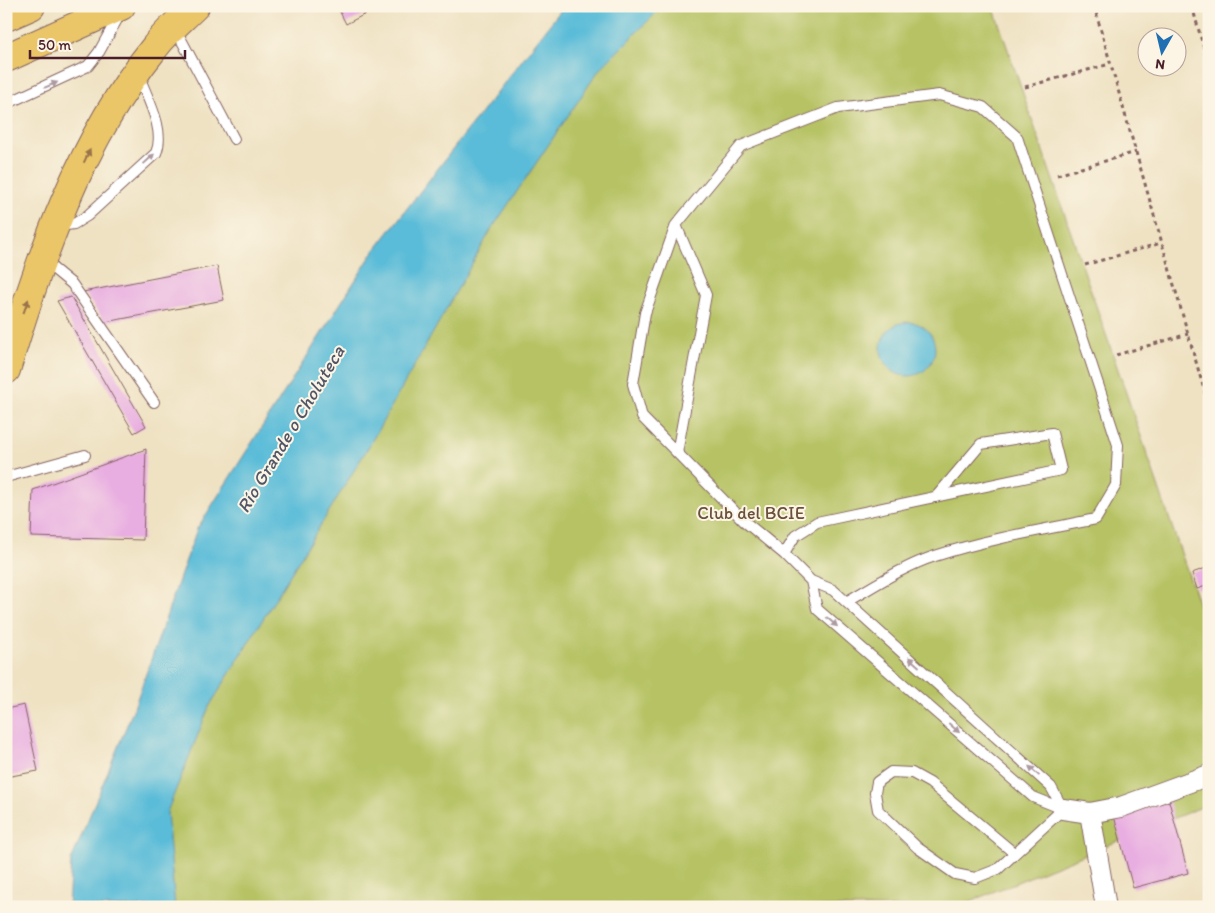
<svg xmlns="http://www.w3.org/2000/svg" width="1215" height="913" font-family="Itim,sans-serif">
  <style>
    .green { fill: #b6c263; stroke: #807047 }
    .water { fill: #5abcd8; stroke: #526e82 }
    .building { fill: #e8ade1 }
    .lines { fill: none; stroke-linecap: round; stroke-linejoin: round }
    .service-casing { stroke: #846360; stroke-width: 12 }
    .minor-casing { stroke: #846360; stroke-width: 22 }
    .trunk-casing { stroke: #846360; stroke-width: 30 }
    .path { stroke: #846360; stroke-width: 3; stroke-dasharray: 4 4; stroke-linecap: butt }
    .service { stroke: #fff; stroke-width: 10 }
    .minor { stroke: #fff; stroke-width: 20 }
    .trunk { stroke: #eac669; stroke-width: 28 }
    .oneway { fill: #ae9aa0 }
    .oneway2 { fill: #9a724a }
    .labels { text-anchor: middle; stroke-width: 4; stroke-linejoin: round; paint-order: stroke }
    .park-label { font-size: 18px; fill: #6a503c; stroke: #fcf5e5 }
    .water-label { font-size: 19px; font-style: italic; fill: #505668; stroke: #fcf5e5 }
  </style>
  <rect width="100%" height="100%" fill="#fcf5e5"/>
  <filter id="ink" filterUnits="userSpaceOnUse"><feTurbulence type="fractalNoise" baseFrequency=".02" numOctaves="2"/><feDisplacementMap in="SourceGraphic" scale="10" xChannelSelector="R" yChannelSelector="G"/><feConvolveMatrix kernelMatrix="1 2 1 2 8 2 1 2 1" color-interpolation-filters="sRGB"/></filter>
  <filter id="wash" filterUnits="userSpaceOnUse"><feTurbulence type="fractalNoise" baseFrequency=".0096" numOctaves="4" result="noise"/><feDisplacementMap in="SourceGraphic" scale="20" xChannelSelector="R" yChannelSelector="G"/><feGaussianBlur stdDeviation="1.12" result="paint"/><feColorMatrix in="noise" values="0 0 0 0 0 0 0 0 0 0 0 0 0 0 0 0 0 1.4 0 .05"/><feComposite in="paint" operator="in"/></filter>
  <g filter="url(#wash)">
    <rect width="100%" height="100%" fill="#efe2c3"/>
    <path class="green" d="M637,6H993L1209,634V804L956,907H158L155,854L201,631Z"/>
    <path class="water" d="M564,6H663L599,70L491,230L369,446L209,707L167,812L175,907H68L71,861L134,708L197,529L374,251Z
      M881 349a27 27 0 1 1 54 0a27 27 0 1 1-54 0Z"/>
    <g id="blocks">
      <path class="building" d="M337,6H381L346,24Z
        M217,266L224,300L105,322L83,292Z
        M71,297L146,426L134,433L57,301Z
        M146,449L143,540L31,537L33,490Z
        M1209,567V585L1197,589L1192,573Z
        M24,705L38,771L6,777V709Z
        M1169,801L1188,873L1133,888L1114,816Z"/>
    </g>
  </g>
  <g filter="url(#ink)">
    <use href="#blocks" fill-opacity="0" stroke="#846360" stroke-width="1"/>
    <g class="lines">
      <defs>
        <path id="service" d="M175,28L234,139
          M6,104L88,66L99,52L120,14
          M676,225L706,295L677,453
          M59,226L74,224L87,216L156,153C166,130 147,98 139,76
          M44,261L72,284L154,402
          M6,477L85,455
          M784,554L795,536L817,522L1061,470L1052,433L981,444L936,497
          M811,581L817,609L1033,797L1063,809
          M846,602C874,586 904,566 935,556C987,539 1042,530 1096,519L1116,485L1118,445L1017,137L983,107L939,95L838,108L741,146L676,225L645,313L633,384L642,417L744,521L784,554L811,581L833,590L1051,787L1063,809
          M1014,853L930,783L912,773L891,772L877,782L875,793L878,810L918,848L955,874L975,878L998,869L1063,809"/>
        <path id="minor" d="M1063,809L1090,813L1121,807L1209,775
          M1090,813L1106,907"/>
        <path id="trunk" d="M6,17L31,6
          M6,58L121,6
          M6,370C40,257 80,140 155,47C166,32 181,20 195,6"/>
      </defs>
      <use href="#service" class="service-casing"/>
      <use href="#minor" class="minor-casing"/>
      <use href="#trunk" class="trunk-casing"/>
      <path class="path" d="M1094,6L1209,407
        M1192,6L1209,67
        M1025,87L1110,64
        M1057,175L1136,152
        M1085,265L1161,243
        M1116,355L1188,334"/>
      <use href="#service" class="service"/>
      <use href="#minor" class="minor"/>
      <use href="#trunk" class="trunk"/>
    </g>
    <defs><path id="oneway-solid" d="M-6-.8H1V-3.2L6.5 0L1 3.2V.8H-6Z" transform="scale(1.25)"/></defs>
    <g class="oneway">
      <use href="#oneway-solid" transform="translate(51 85) rotate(-23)"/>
      <use href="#oneway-solid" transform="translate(149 159) rotate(-43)"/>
      <use href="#oneway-solid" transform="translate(832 622) rotate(41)"/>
      <use href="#oneway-solid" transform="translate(914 662) rotate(-138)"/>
      <use href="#oneway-solid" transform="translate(954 728) rotate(41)"/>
      <use href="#oneway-solid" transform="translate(1034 771) rotate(-137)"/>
    </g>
    <g class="oneway2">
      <use href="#oneway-solid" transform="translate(87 156) rotate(-64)"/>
      <use href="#oneway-solid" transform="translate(26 306) rotate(-70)"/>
    </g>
  </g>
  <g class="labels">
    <g class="park-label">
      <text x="751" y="519">Club del BCIE</text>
    </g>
    <g class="water-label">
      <text transform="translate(290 429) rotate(-59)" y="7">Río Grande o Choluteca</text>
    </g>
  </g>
  <rect width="1215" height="913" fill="none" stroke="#fcf5e5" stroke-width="25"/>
  <g transform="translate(1162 52) rotate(188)"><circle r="24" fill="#fcf5e5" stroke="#b59f9b"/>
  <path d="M0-4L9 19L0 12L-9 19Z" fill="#1f6fb2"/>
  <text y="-8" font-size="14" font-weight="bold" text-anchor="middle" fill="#4a1f2b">N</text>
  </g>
  <path d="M30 50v8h155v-8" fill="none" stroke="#4a1f2b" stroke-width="2.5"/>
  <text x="38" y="50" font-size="15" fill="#4a1f2b" stroke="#fcf5e5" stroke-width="4" paint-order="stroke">50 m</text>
</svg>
